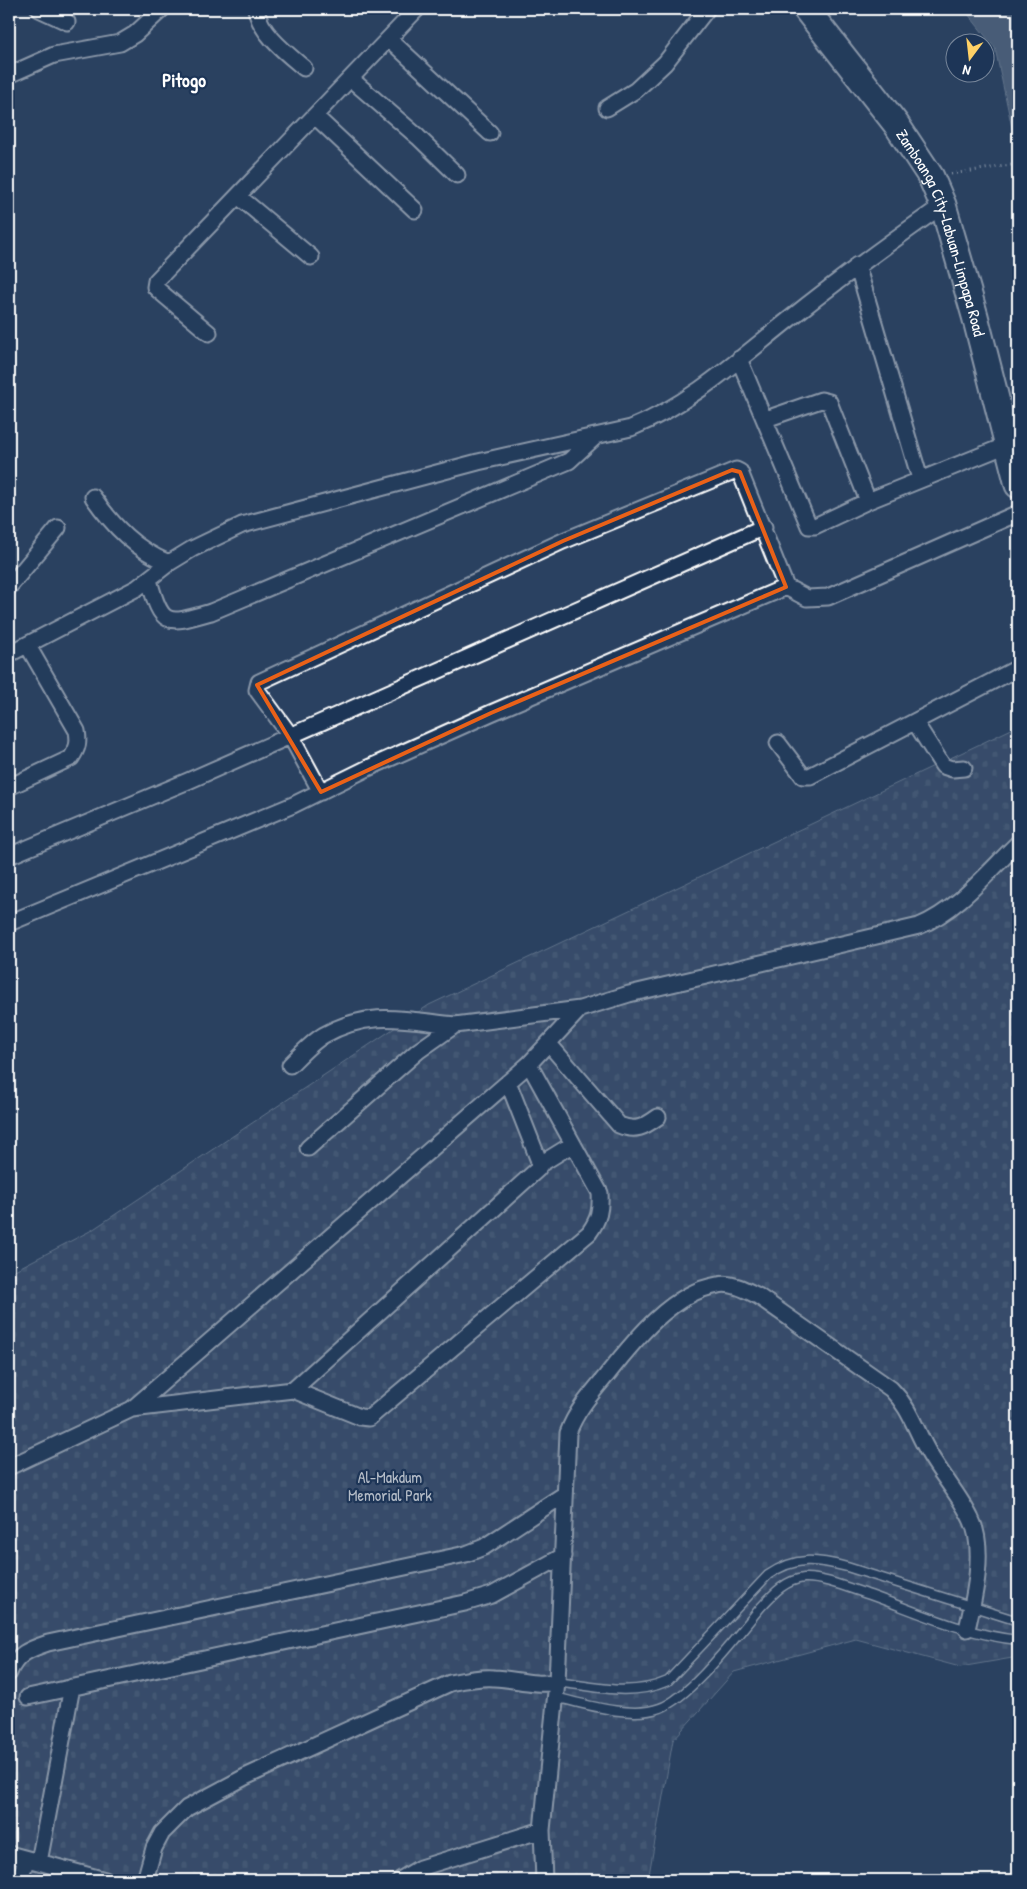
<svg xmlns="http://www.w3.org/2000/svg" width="1027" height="1889" font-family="'Patrick Hand',sans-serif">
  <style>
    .cemetery { fill: url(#cemetery-stones); stroke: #a2acba }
    .water { fill: #6d7d92; stroke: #a7b1be }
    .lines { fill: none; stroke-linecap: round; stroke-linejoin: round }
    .service-casing { stroke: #fff; stroke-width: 11 }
    .minor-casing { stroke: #fff; stroke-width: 19 }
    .primary-casing { stroke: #fff; stroke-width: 29 }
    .path { stroke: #fff; stroke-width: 3; stroke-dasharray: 1 4; stroke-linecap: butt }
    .service { stroke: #1d3557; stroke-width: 8 }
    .minor { stroke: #1d3557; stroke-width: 15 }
    .primary { stroke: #1d3557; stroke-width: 25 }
    .marked { fill: none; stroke: #e96118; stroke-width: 4; stroke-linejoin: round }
    .labels { text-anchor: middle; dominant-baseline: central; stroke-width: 4.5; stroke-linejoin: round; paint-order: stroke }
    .street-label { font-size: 16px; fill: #fff; stroke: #1d3557 }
    .park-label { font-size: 16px; fill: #b5bdc8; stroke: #1d3557 }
    .quarter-label { font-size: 19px; font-weight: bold; fill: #fff; stroke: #1d3557 }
  </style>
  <defs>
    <pattern id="cemetery-stones" width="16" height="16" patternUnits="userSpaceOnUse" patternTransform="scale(1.25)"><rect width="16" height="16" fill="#465975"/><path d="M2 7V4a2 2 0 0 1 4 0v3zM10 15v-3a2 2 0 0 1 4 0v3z" fill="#62728a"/></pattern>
  </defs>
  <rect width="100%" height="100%" fill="#2a4161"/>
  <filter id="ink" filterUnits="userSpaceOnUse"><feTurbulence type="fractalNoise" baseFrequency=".02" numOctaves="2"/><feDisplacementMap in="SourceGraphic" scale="10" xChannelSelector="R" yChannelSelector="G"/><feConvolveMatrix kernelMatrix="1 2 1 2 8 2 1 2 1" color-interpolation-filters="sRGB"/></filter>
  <g filter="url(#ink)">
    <path class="cemetery" d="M 1018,726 L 1018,1657 L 960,1667 L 856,1639 L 734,1672 L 673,1740 L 648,1880 L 9,1880 L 9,1273 L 92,1230 L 429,1005 Z"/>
    <path class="water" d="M 964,9 L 1018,9 L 1018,156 L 995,48 Z"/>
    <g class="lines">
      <defs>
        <path id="service" d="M 557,1682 C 596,1687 632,1697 668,1681 L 768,1575 C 796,1556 816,1559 847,1567 L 1018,1621
          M 555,1697 C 584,1704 631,1719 660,1708 C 691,1697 738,1634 761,1607 C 773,1594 785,1580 804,1578 C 823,1577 851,1589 870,1595 C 918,1612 967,1635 1018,1640"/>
        <path id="minor" d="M 39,9 L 67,22
          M 256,9 C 260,33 285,52 304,68
          M 389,39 L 490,133
          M 9,75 L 54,55 L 120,43 L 135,34 L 162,9
          M 351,79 L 418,137 L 457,175
          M 607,108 L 636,90 L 665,63 L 707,9
          M 315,116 L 415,210
          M 238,196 L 311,257
          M 857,265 L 920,479
          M 209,333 L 158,290 L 155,287 L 156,281 L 417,9
          M 739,359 L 809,526 L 815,526 L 868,501 L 1007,445
          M 766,419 L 821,400 L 829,402 L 868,501
          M 93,497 C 113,526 136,550 169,563
          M 149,580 C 162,627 166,625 211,612 L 569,461 L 594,438
          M 9,587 L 58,528
          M 9,654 L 137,588 L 169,563 L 192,549 L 242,525 L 478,462 L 631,428 C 690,404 738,360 787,321 C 838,280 890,242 943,205
          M 915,722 L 943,766 L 952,769 L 964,768
          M 778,743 L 803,776 L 810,776 L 1018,668
          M 9,787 L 71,758 C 78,748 79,742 77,731 L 28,646
          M 321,792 L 290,735 L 257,690 L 259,682 L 563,541 L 736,470 L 740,472 L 786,587
          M 9,856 L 188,781 L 764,527
          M 9,923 L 293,805 L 368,768 L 491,713 L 786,587 L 807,598 L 828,597 L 1018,513
          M 549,1044 L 619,1125 C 636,1132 644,1127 658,1117
          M 290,1065 C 300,1055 312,1042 324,1035 C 370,1009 406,1020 455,1025
          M 508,1082 L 539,1161 L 538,1169 L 293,1390 L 360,1417 L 369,1418 L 589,1233 C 599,1219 601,1210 600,1193 L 529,1064
          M 308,1148 L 418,1051 L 455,1025 L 580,1009
          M 539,1165 L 573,1144
          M 132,1409 L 293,1390
          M 9,1467 L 132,1409 L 529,1064 L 580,1009 L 629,994 L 919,926 C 958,910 988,872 1018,843
          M 9,1673 C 16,1654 30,1649 48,1643 L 466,1554 L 484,1547 L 565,1494
          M 28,1697 L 465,1603 L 492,1595 L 563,1556
          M 9,1854 L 105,1880
          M 39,1862 L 72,1687
          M 19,1880 L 27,1859
          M 145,1880 L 154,1848 L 162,1833 L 187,1808 L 245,1777 L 450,1683 C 465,1680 479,1677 494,1678 C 517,1679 532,1686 557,1682
          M 400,1880 L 420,1868 L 542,1830
          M 544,1880 L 542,1830 L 557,1682 L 568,1433 C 576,1411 591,1394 606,1376 C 633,1342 672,1292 718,1285 C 732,1282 746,1290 758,1296 L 891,1389 C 911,1409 915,1430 930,1455 C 943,1477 960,1496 971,1519 C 986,1548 974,1599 967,1629"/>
        <g id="primary">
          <path id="s1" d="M 806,9 L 896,124 L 931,177 L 943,205 L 975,316 L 1018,485"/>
        </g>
      </defs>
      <use href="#service" class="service-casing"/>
      <use href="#minor" class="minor-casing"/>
      <use href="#primary" class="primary-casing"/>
      <path class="path" d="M 951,174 L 1018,164"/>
      <use href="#service" class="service"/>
      <use href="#minor" class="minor"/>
      <use href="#primary" class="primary"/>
    </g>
  </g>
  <path d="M0 0H1027V1889H0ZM 732,470 L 740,472 L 786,587 L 491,713 L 321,792 L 257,685 L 563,541 Z" fill="#2a4161" fill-opacity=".55" fill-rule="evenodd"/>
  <path class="marked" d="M 732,470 L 740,472 L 786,587 L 491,713 L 321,792 L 257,685 L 563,541 Z"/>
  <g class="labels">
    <g class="street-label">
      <text stroke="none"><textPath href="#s1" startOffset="265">Zamboanga City-Labuan-Limpapa Road</textPath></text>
    </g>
    <g class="park-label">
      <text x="390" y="1477">Al-Makdum<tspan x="390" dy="18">Memorial Park</tspan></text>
    </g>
    <g class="quarter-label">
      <text x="184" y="80">Pitogo</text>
    </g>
  </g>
  <rect width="1027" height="1889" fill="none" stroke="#1d3557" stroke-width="30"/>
  <rect x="15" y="15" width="997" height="1859" fill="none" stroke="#fff" stroke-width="2" filter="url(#ink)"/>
  <g transform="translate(970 58) rotate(195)"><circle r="24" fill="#1d3557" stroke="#77869a"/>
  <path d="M0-4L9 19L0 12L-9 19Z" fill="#ffd166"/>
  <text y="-8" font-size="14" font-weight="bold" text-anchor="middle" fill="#ffffff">N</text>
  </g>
</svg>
